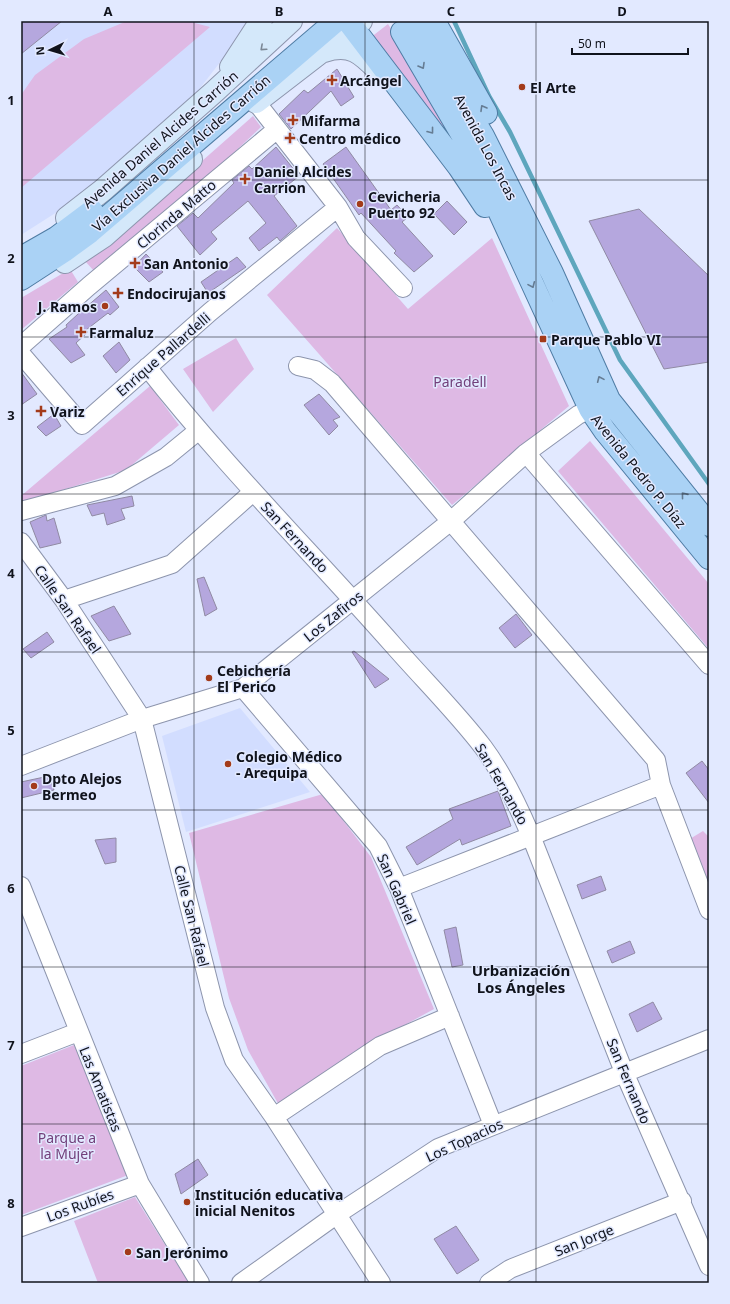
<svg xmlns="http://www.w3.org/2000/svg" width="730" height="1304" font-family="'Noto Sans',sans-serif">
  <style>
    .built { fill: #d2ddff }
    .green { fill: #deb9e4 }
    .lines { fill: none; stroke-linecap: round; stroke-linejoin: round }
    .stream { stroke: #5ea6bd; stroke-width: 4.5 }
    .building { fill: #b5a7de; stroke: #908aa3 }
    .minor-casing { stroke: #8d95ad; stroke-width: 20 }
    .secondary-casing { stroke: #8d95ad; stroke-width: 24 }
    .primary-casing { stroke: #4f7ca4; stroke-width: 24 }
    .minor { stroke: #fff; stroke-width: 18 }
    .secondary { stroke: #d4e8fa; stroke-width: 22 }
    .primary { stroke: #aad2f5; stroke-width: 22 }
    .oneway { stroke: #7c8896 }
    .oneway2 { stroke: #657c93 }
    .grid { fill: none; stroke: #10131c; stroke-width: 1; stroke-opacity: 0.55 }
    .poi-dot { fill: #a33b1a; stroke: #e2e9ff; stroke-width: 1.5 }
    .labels { text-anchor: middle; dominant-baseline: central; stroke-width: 3; stroke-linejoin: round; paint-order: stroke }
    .poi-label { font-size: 14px; font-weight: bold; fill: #10131c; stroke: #e2e9ff; text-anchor: start }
    .street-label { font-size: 14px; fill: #10131c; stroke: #e2e9ff }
    .park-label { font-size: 14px; fill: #72407b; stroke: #e2e9ff }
    .neighbourhood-label { font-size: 15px; font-weight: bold; fill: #10131c; stroke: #e2e9ff }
    .neatline { fill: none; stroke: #10131c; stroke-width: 1.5 }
    .grid-label { font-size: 13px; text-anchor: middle; font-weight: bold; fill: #10131c }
  </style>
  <rect width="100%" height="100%" fill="#e2e9ff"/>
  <path class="built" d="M 21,21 L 252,21 L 197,92 L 71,203 L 21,235 Z
    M 240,708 L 310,792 L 186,832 L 162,736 Z"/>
  <path class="green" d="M 127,21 L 187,21 L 210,27 L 21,188 L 21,95 L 35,75 L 84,39 Z
    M 388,24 L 450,123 L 479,180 L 370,38 Z
    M 253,116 L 261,127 L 202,183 L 94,271 L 85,261 L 125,229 Z
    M 337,228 L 408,309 L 492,238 L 569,406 L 452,505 L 267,295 Z
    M 70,269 L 78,282 L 21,330 L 21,298 Z
    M 236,338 L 254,369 L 213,412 L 183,369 Z
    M 150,386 L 179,425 L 126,470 L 21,503 L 21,496 Z
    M 590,441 L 709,584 L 709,649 L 558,471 Z
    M 323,794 L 371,857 L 434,1009 L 379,1039 L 280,1107 L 248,1050 L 229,998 L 189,833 Z
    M 703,831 L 709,837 L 709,895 L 688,840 Z
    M 74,1045 L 131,1174 L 21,1215 L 21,1066 Z
    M 135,1197 L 189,1283 L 98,1283 L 74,1221 Z"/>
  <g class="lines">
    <path class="stream" d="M 454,21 L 489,96 L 510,132 L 620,360 L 709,484"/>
  </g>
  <path class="building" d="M 21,21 L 62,21 L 21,54 Z
    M 337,69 L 354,97 L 341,106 L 331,91 L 291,129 L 279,114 L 304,90 L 308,93 Z
    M 276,147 L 299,176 L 274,196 L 297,226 L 280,241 L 277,237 L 259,251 L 249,238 L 266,223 L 248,201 L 211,232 L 217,239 L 200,255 L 177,226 L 193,213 L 198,218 L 234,183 L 232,180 L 249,166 L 252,169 Z
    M 346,147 L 391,210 L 397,205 L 408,217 L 402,222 L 433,256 L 414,272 L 394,253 L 396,251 L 361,213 L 359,215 L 323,164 Z
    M 447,201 L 467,222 L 454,235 L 434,214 Z
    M 639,209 L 709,276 L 709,362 L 664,369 L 589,221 Z
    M 146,254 L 163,272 L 149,282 L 134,267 Z
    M 237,257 L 246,267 L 208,293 L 201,282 Z
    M 106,290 L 119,307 L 110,315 L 108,313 L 86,330 L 88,332 L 76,343 L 85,355 L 71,363 L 49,339 L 67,327 L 66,325 L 78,314 Z
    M 119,342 L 130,360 L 116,373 L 103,356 Z
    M 21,372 L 37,394 L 21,405 Z
    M 319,394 L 340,417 L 333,420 L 338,426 L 329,435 L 304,405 Z
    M 54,414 L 61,426 L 46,436 L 37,427 Z
    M 132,496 L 134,506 L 121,509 L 125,519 L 107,525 L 104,513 L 92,516 L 87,505 Z
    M 46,515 L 47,521 L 54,518 L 61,543 L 40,548 L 30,522 Z
    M 204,577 L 217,609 L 205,616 L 197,579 Z
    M 114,606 L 131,634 L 109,641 L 91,616 Z
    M 516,614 L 532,635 L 515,648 L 499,628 Z
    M 47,632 L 54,642 L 31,658 L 23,649 Z
    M 354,651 L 389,679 L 375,688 L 352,652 Z
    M 702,761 L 709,770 L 709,803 L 686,773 Z
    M 49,776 L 54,790 L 21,798 L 21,782 Z
    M 498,791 L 511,826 L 462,845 L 460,839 L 417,865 L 406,847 L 453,819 L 449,809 Z
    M 116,838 L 116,862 L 105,864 L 95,840 Z
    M 601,876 L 606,890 L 582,899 L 577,885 Z
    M 456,927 L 463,965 L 452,967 L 444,930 Z
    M 630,941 L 635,953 L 612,963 L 607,951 Z
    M 653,1002 L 662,1019 L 637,1032 L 629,1014 Z
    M 198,1159 L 208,1175 L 181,1194 L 175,1174 Z
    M 456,1226 L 479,1260 L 457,1274 L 434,1239 Z"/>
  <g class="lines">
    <defs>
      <path id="minor" d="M 256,102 L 338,207 L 356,238 L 403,288
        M 21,346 L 89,286 L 276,130
        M 21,354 L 82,425 L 210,312 L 338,207
        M 298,366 L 315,370 L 332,383 L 656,760 L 661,785 L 709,910
        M 147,367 C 224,465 312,553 394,646 C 423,679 457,713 483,747 C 501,771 519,808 531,836 L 624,1072 L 709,1266
        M 526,453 L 709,665
        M 21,511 L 115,486 L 166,457 L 199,430
        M 21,542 L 64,600 L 142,719 L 215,1008 L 234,1060 L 274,1117 L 381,1283
        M 64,600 L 172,564 L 253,492
        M 243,688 L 378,846 L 399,888 L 493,1125
        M 21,766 L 142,719 L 243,688 L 451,521 L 526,453 L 578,415 L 602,403
        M 21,886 L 140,1184 L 200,1283
        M 399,888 L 661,785
        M 21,1054 L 78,1032
        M 274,1117 L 380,1046 L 450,1016
        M 21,1227 L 140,1184
        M 241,1283 L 336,1215 L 438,1148 L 709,1039
        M 489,1283 L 510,1269 L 682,1201"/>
      <path id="secondary" d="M 324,51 C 352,42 362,54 381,73
        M 231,67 L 261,21
        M 256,102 L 361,21
        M 67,218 L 103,190 L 214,92 L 291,21
        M 65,262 L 104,236 L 191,159"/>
      <path id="primary" d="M 348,21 L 459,167 L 485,206
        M 434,21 L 486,113
        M 415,24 L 483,136 L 552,273 L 609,400 L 709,525
        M 402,32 L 471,150 L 590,409 L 605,431 L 709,558
        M 21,258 L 56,238 L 92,211
        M 21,279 L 64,251 L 90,232 L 336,21"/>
    </defs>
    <use href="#minor" class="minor-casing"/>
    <use href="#secondary" class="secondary-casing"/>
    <use href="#primary" class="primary-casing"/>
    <use href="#minor" class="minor"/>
    <use href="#secondary" class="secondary"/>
    <use href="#primary" class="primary"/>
  </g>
  <defs><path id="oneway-chevron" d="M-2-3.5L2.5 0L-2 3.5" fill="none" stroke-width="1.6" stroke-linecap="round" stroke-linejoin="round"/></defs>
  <use class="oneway" href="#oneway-chevron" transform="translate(263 48) rotate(138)"/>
  <g class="oneway2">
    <use href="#oneway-chevron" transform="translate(422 66) rotate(60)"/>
    <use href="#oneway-chevron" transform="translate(483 108) rotate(-120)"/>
    <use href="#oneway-chevron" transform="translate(431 131) rotate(52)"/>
    <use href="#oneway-chevron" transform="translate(532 285) rotate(66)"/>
    <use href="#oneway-chevron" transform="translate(600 379) rotate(-114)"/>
    <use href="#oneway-chevron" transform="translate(684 495) rotate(-129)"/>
  </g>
  <path class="grid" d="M 194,21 L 194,1283M 365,21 L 365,1283M 536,21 L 536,1283M 21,180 L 709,180M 21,337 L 709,337M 21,494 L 709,494M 21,652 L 709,652M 21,810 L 709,810M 21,967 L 709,967M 21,1124 L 709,1124"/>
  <g class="poi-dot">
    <path d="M330 74h4v4h4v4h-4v4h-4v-4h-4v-4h4z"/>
    <circle cx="522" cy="87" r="4"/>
    <path d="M291 114h4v4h4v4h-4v4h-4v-4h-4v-4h4z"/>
    <path d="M288 132h4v4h4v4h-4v4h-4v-4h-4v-4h4z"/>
    <path d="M243 173h4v4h4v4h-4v4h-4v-4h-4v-4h4z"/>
    <circle cx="360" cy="204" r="4"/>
    <path d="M133 257h4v4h4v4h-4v4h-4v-4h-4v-4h4z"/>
    <path d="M116 287h4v4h4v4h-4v4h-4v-4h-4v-4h4z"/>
    <circle cx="105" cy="306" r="4"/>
    <path d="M79 326h4v4h4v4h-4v4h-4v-4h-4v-4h4z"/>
    <rect x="539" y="335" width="8" height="8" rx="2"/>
    <path d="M39 405h4v4h4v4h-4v4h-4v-4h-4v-4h4z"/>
    <circle cx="209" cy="678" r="4"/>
    <circle cx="228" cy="764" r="4"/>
    <circle cx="34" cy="786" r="4"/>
    <circle cx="187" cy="1202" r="4"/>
    <circle cx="128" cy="1252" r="4"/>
  </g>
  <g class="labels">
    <g class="poi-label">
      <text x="340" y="80">Arcángel</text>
      <text x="530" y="87">El Arte</text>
      <text x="301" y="120">Mifarma</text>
      <text x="299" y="138">Centro médico</text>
      <text x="254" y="171">Daniel Alcides<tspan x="254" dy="16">Carrion</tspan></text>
      <text x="368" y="196">Cevicheria<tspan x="368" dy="16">Puerto 92</tspan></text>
      <text x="144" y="263">San Antonio</text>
      <text x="127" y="293">Endocirujanos</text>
      <text x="97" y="306" text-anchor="end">J. Ramos</text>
      <text x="89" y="332">Farmaluz</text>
      <text x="551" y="339">Parque Pablo VI</text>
      <text x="50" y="411">Variz</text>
      <text x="217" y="670">Cebichería<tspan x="217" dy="16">El Perico</tspan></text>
      <text x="236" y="756">Colegio Médico<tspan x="236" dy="16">- Arequipa</tspan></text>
      <text x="42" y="778">Dpto Alejos<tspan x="42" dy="16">Bermeo</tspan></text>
      <text x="195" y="1194">Institución educativa<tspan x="195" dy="16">inicial Nenitos</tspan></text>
      <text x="136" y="1252">San Jerónimo</text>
    </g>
    <g class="street-label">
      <text transform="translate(160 139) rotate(-41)">Avenida Daniel Alcides Carrión</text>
      <text transform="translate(486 147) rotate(62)">Avenida Los Incas</text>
      <text transform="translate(181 153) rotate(-41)">Vía Exclusiva Daniel Alcides Carrión</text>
      <text transform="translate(176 214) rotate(-40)">Clorinda Matto</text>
      <text transform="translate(163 354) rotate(-41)">Enrique Pallardelli</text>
      <text transform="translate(639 471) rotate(51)">Avenida Pedro P. Díaz</text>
      <text transform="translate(295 537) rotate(47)">San Fernando</text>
      <text transform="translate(68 609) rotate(55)">Calle San Rafael</text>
      <text transform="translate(333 616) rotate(-39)">Los Zafiros</text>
      <text transform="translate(502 784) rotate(60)">San Fernando</text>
      <text transform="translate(397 889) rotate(66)">San Gabriel</text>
      <text transform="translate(192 916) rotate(76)">Calle San Rafael</text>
      <text transform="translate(629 1081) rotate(67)">San Fernando</text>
      <text transform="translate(101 1089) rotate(68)">Las Amatistas</text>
      <text transform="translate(464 1140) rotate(-25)">Los Topacios</text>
      <text transform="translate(80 1205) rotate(-20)">Los Rubíes</text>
      <text transform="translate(584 1240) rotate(-22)">San Jorge</text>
    </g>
    <g class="park-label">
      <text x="460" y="381">Paradell</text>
      <text x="67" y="1137">Parque a<tspan x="67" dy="16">la Mujer</tspan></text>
    </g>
    <g class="neighbourhood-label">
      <text x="521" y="970">Urbanización<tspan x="521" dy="17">Los Ángeles</tspan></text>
    </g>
  </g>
  <rect width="730" height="1304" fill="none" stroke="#e2e9ff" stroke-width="44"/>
  <g transform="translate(50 50) rotate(265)" stroke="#e2e9ff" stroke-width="3" paint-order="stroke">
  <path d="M0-3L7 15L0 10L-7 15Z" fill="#10131c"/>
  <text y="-6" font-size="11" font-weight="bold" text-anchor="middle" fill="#10131c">N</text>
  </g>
  <path d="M572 48v6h116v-6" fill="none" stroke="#10131c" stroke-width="2"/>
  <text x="578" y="48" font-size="12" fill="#10131c" stroke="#e2e9ff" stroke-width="3" paint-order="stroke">50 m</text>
  <rect x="22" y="22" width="686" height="1260" class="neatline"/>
  <g class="grid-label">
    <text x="108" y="16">A</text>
    <text x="279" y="16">B</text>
    <text x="451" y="16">C</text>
    <text x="622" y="16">D</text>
    <text x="11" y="105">1</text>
    <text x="11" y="263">2</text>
    <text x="11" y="420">3</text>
    <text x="11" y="578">4</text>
    <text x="11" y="735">5</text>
    <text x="11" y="893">6</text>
    <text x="11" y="1050">7</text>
    <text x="11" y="1208">8</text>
  </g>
</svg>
